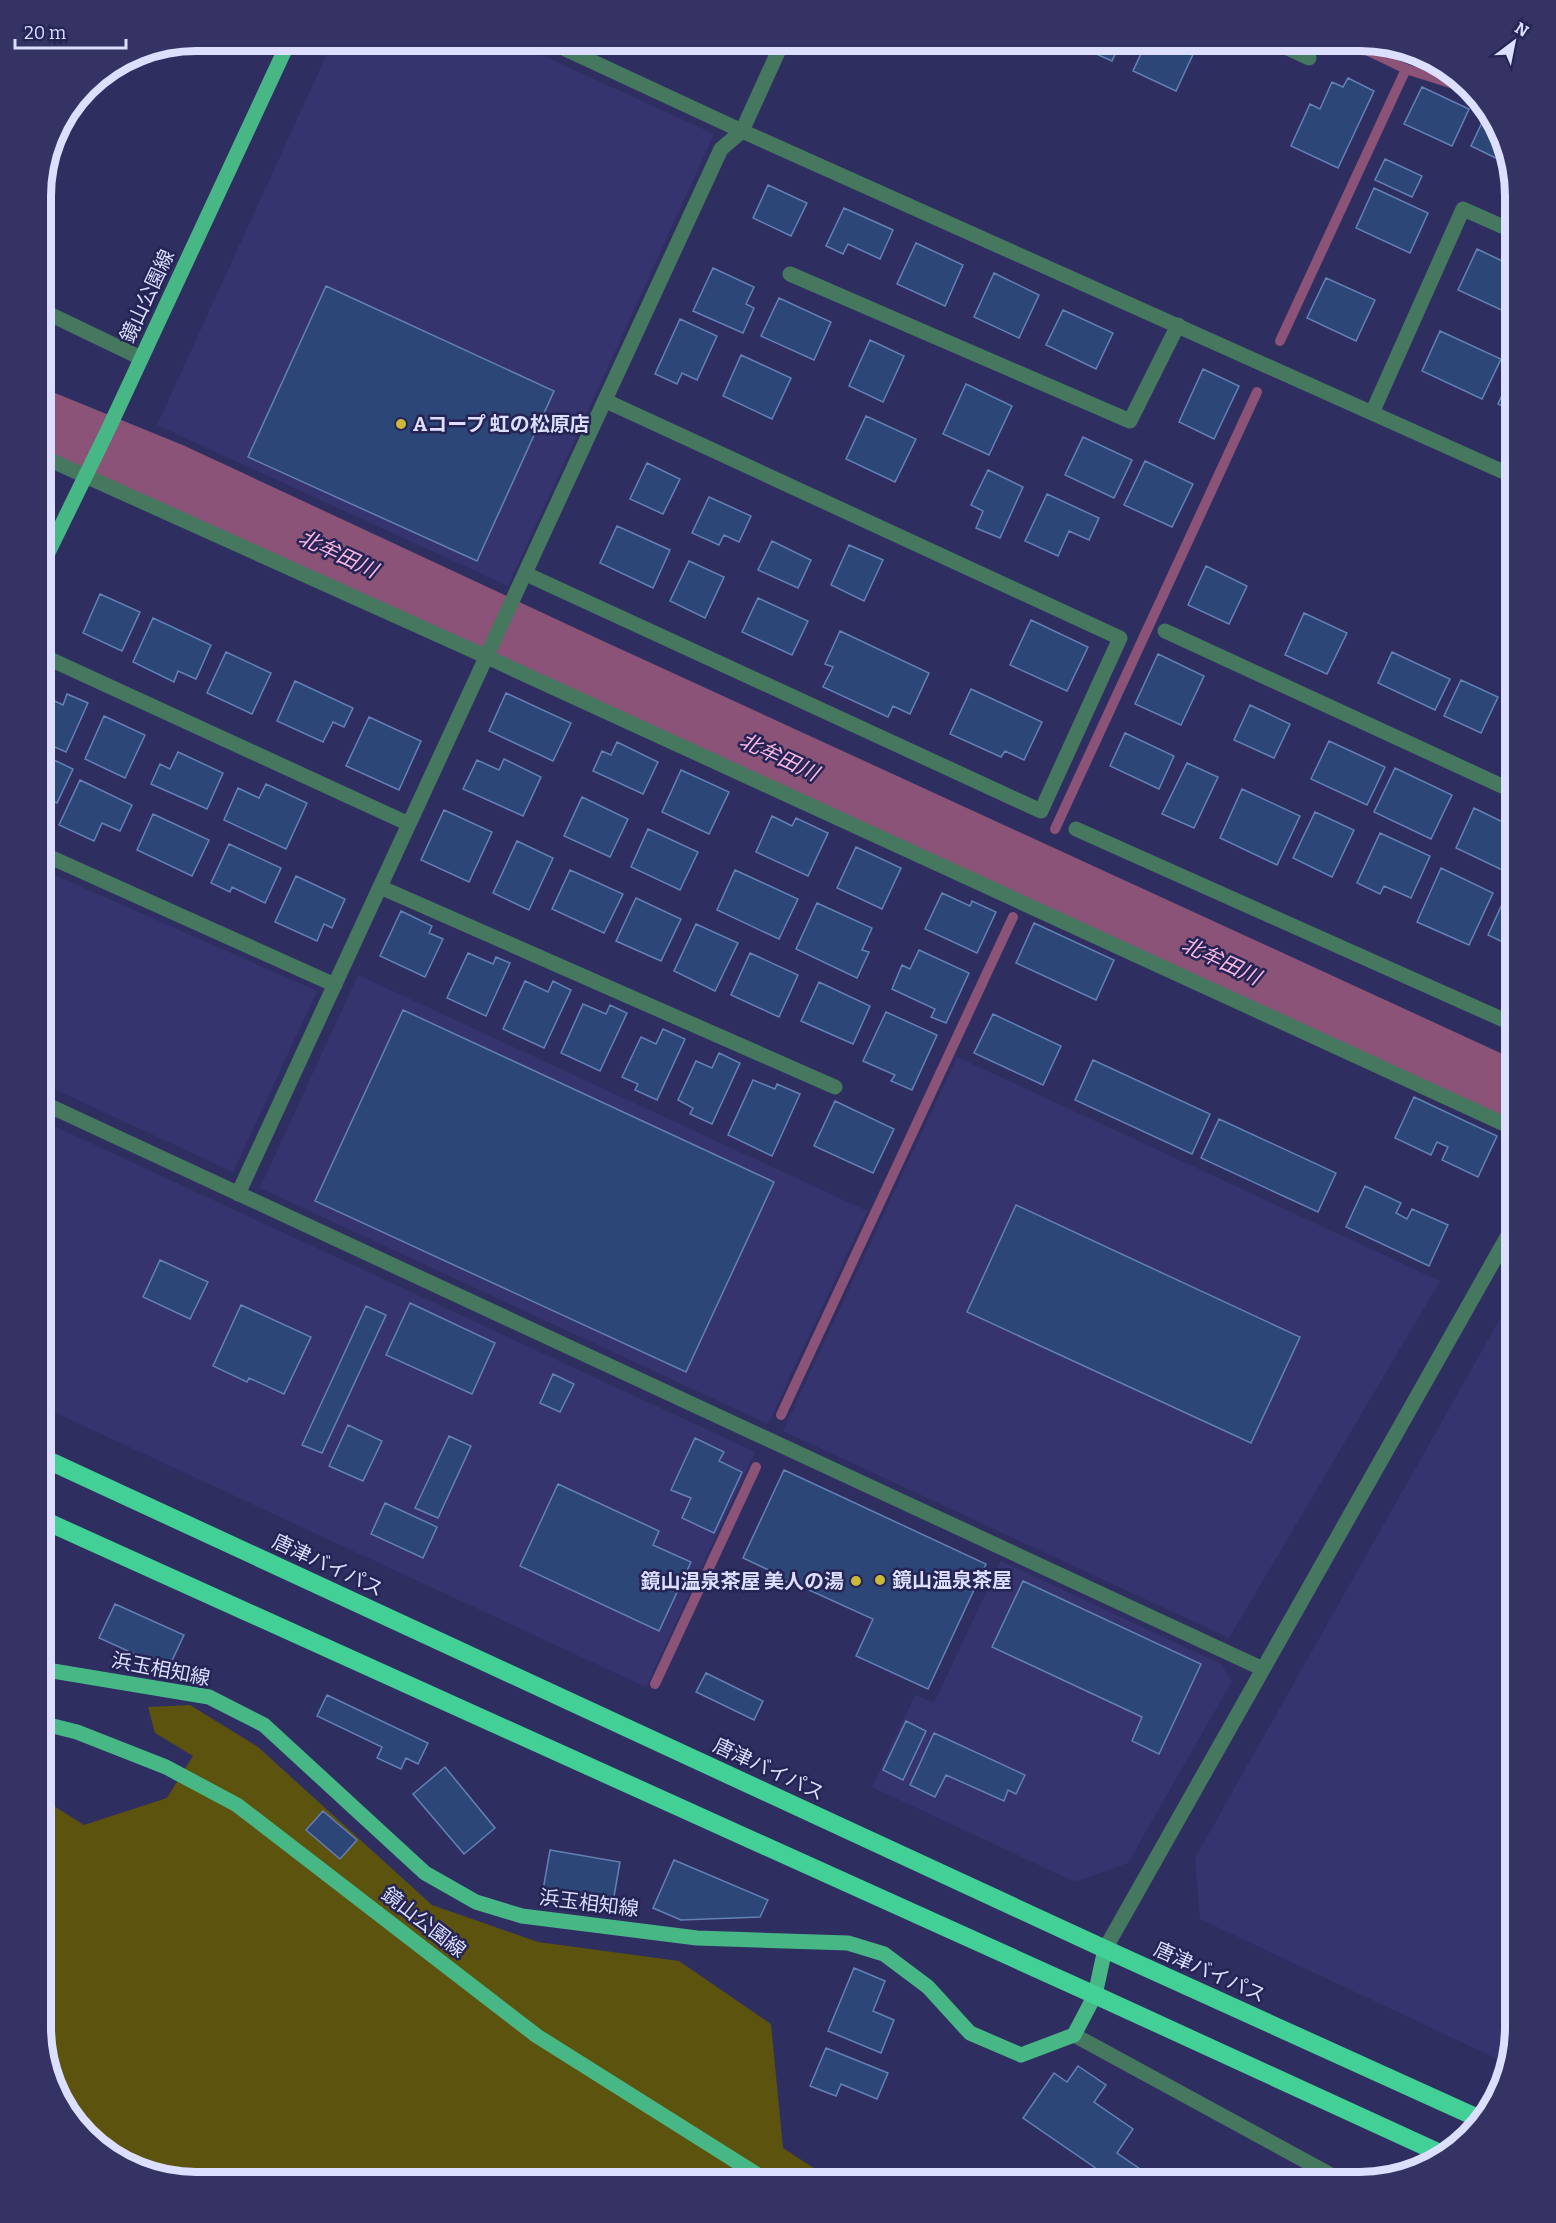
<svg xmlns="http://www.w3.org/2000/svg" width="1556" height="2223" font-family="Bitter,'Noto Sans JP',serif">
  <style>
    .built { fill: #36346e }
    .green { fill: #5c530f }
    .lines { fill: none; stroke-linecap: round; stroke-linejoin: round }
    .stream { stroke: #8a5377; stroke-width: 10 }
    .river { stroke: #8a5377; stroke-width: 68 }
    .building { fill: #2c4777; stroke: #6481b6; stroke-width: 1.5 }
    .minor { stroke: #46775f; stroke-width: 15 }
    .major { stroke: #48b786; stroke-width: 15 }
    .highway { stroke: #43d096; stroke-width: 18 }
    .poi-dot { fill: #cbba39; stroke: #262455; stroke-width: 2 }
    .labels { text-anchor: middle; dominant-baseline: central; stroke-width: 5; stroke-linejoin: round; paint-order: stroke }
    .street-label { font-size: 20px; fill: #dcdfff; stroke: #262455 }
    .poi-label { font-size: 20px; font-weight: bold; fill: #dcdfff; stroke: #262455; text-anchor: start }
    .water-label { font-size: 21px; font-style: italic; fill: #fbb8e2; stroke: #262455 }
    .rim { fill: none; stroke: #dcdfff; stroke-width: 8 }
  </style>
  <rect width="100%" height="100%" fill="#2f2e61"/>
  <path class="built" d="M 333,41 L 511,41 L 714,134 L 508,586 L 157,425 Z
    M 41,470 L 56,477 L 41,509 Z
    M 41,869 L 317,991 L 233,1172 L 41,1083 Z
    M 358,975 L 867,1211 L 768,1424 L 260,1188 Z
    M 957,1057 L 1440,1281 L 1229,1638 L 783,1431 Z
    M 41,1120 L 755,1452 L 646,1687 L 41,1406 Z
    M 1505,1310 L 1515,1313 L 1515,2027 L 1506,2063 L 1200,1919 L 1195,1858 Z
    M 1001,1561 L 1221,1664 L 1232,1681 L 1128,1863 L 1075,1882 L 872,1787 L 915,1695 L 934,1703 Z"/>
  <path class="green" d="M 190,1705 L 258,1747 L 432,1905 L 538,1942 L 679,1961 L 771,2024 L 783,2148 L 835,2182 L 187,2182 L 118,2161 L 62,2105 L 41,2027 L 41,1798 L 84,1825 L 167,1798 L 193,1756 L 155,1733 L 148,1707 Z"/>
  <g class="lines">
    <path class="stream" d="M 1348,41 L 1406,69 L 1463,87
      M 1280,341 L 1406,69
      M 1055,829 L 1257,392
      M 781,1415 L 1013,917
      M 655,1684 L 756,1467"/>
    <path class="river" d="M 41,424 L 171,477 L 587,671 L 1515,1097"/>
  </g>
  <path class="building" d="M 1067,41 L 1121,41 L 1112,61 Z
    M 1147,41 L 1175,41 L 1195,50 L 1176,91 L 1133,71 Z
    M 1348,78 L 1374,91 L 1338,168 L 1291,146 L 1310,104 L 1320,109 L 1332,82 L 1343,87 Z
    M 1422,87 L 1469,109 L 1452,146 L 1404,124 Z
    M 1487,112 L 1494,118 L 1506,163 L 1471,146 Z
    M 1385,159 L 1422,176 L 1412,197 L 1375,180 Z
    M 768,185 L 807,203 L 791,236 L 753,218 Z
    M 1374,188 L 1428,213 L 1410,253 L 1356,228 Z
    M 844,208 L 893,230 L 880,259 L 848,244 L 843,254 L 826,246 Z
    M 916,243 L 963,265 L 945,306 L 897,284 Z
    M 1477,249 L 1515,267 L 1515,296 L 1508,313 L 1458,290 Z
    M 713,268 L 754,287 L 746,304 L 754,308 L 743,333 L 693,311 Z
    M 994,273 L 1039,295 L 1019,338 L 974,317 Z
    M 1326,278 L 1375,300 L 1356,341 L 1307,318 Z
    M 326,286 L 554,391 L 477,561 L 248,457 Z
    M 779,298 L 831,322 L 814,360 L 761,336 Z
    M 1063,310 L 1113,333 L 1096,369 L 1046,345 Z
    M 680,319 L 717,336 L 697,380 L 682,373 L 677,384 L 655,374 Z
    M 1440,331 L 1501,359 L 1482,399 L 1422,371 Z
    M 870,340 L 904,356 L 883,402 L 849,386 Z
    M 741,355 L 791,378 L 772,419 L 723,396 Z
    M 1515,367 L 1515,413 L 1498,404 Z
    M 1203,369 L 1239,386 L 1214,439 L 1179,422 Z
    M 966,384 L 1012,406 L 989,455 L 943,434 Z
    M 866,416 L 916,439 L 895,482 L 846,459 Z
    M 1083,437 L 1132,460 L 1114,498 L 1065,475 Z
    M 1145,461 L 1193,484 L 1172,527 L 1124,505 Z
    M 647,463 L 680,479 L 663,514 L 630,499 Z
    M 988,470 L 1023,487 L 1000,538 L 976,528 L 983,511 L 971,505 Z
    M 1047,494 L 1099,518 L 1089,540 L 1069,531 L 1058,556 L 1025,541 Z
    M 709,497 L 751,516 L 739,542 L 724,535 L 719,545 L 692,533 Z
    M 617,526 L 670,550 L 653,588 L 600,563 Z
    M 772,541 L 811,560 L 798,588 L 758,570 Z
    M 849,545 L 883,560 L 864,601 L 831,585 Z
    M 689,561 L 724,577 L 705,618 L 670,601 Z
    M 1206,566 L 1247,586 L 1229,624 L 1188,605 Z
    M 100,594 L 140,612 L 122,651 L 83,633 Z
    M 758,598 L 808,621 L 792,655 L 742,632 Z
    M 1304,613 L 1347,633 L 1327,674 L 1285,655 Z
    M 153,618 L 211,645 L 196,679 L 178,671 L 174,682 L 133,662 Z
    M 1031,620 L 1088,647 L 1067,691 L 1010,665 Z
    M 840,631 L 929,673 L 910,714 L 893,706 L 888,717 L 823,687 L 833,667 L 825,664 Z
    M 226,652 L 271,673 L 252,714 L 207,693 Z
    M 1392,652 L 1450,679 L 1435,710 L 1378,683 Z
    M 1158,654 L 1204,676 L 1181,725 L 1135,704 Z
    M 1461,680 L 1498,697 L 1481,733 L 1444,716 Z
    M 295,681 L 353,708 L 344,727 L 333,722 L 323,742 L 277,721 Z
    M 971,689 L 1042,722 L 1024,760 L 1005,751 L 1001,757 L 950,734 Z
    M 506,693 L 571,723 L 553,761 L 489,731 Z
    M 67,694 L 88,703 L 66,752 L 41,741 L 41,699 L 42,695 L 63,705 Z
    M 1250,705 L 1290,724 L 1274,758 L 1234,740 Z
    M 104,716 L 145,735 L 125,778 L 85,759 Z
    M 369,717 L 421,741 L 399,790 L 346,766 Z
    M 1125,733 L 1174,756 L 1159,789 L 1110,766 Z
    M 1329,741 L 1385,767 L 1367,805 L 1311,779 Z
    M 617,742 L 658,762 L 643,794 L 593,771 L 602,751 L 611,755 Z
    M 178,752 L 223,773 L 207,809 L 151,784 L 160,764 L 170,769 Z
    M 41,754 L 73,769 L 57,803 L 41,796 Z
    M 504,759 L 541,777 L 523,816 L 463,789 L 477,760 L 499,770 Z
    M 1187,763 L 1218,777 L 1194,828 L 1162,814 Z
    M 1395,768 L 1452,795 L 1431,839 L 1374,812 Z
    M 681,770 L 729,792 L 709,834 L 662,812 Z
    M 80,780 L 132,805 L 120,831 L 102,823 L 94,841 L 59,825 Z
    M 266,784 L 307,803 L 286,849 L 224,820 L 238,788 L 259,798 Z
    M 1242,789 L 1300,816 L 1277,865 L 1220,838 Z
    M 582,797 L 628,819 L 610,857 L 564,836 Z
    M 1474,808 L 1515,828 L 1515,876 L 1456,848 Z
    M 444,810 L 492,832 L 469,882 L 421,860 Z
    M 1315,812 L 1354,830 L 1332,877 L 1293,858 Z
    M 153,814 L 209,840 L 192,876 L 137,850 Z
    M 772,816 L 792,826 L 796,818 L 828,833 L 808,876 L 756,852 Z
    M 648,829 L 698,852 L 680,890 L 631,867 Z
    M 1380,833 L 1430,856 L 1411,898 L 1384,886 L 1380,894 L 1357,883 Z
    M 517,841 L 553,858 L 529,910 L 493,893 Z
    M 229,844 L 281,868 L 265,903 L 232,887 L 230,892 L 211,883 Z
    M 856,847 L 901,868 L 882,909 L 837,888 Z
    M 1441,868 L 1493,893 L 1469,945 L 1417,922 Z
    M 570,870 L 623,894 L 604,933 L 552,909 Z
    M 735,870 L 798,899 L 779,939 L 717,910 Z
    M 296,876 L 345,899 L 332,928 L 324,924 L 317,941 L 275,922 Z
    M 942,893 L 970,906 L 972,901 L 996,912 L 977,953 L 925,929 Z
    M 636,898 L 681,919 L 661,961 L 616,941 Z
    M 1504,900 L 1515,906 L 1515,948 L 1488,935 Z
    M 817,903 L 872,928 L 862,950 L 869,952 L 857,978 L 796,949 Z
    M 401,911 L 432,926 L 429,933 L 443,939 L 425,977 L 380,956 Z
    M 1034,923 L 1114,960 L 1096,1000 L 1016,963 Z
    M 696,924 L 738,943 L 715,991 L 674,971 Z
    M 919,950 L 969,973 L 946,1023 L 931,1017 L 935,1009 L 892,989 L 902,965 L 910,969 Z
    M 468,953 L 493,964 L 496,957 L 510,963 L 486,1016 L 447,998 Z
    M 750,953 L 798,975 L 779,1017 L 731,995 Z
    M 525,981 L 548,992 L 553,981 L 571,990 L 544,1048 L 503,1029 Z
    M 819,982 L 870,1006 L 853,1044 L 801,1021 Z
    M 583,1004 L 606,1014 L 610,1005 L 627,1013 L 600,1071 L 561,1053 Z
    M 403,1010 L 774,1182 L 686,1372 L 315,1201 Z
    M 886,1012 L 937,1035 L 912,1090 L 891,1081 L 895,1075 L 863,1061 Z
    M 993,1014 L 1061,1046 L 1043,1085 L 974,1053 Z
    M 663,1029 L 685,1039 L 657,1100 L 635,1090 L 638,1084 L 622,1077 L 641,1037 L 656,1044 Z
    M 719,1053 L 740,1063 L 712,1124 L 690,1114 L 693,1108 L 678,1100 L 696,1061 L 712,1068 Z
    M 1093,1060 L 1210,1114 L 1192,1154 L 1075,1100 Z
    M 753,1080 L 775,1089 L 777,1084 L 800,1094 L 772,1156 L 728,1135 Z
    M 1414,1097 L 1497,1136 L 1478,1177 L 1442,1160 L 1448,1147 L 1437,1142 L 1431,1155 L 1395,1138 Z
    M 835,1101 L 894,1129 L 873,1173 L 814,1146 Z
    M 1219,1119 L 1336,1173 L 1318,1212 L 1201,1158 Z
    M 1365,1186 L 1401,1203 L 1396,1213 L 1407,1219 L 1412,1209 L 1448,1225 L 1429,1266 L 1346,1227 Z
    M 1016,1205 L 1300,1337 L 1251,1443 L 967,1312 Z
    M 160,1260 L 208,1282 L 190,1319 L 143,1297 Z
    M 410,1303 L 495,1343 L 472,1394 L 386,1355 Z
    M 241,1305 L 311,1337 L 284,1394 L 249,1378 L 247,1382 L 213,1366 Z
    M 366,1306 L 386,1315 L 322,1453 L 302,1445 Z
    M 553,1374 L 574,1384 L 560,1412 L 540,1403 Z
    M 348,1425 L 382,1441 L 363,1481 L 329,1466 Z
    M 449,1436 L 471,1446 L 438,1518 L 415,1508 Z
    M 695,1438 L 724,1452 L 719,1461 L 742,1472 L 714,1533 L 682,1518 L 691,1498 L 671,1490 Z
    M 784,1470 L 986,1564 L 928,1689 L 856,1656 L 873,1619 L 796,1584 L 795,1586 L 774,1576 L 775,1573 L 743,1558 Z
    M 558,1484 L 659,1531 L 653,1545 L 691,1562 L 659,1631 L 520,1566 Z
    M 385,1503 L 437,1527 L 423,1558 L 371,1534 Z
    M 1023,1581 L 1201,1664 L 1159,1754 L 1132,1741 L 1142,1717 L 992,1647 Z
    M 115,1604 L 184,1635 L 168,1669 L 99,1638 Z
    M 706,1673 L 763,1701 L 754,1720 L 696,1692 Z
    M 327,1695 L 428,1743 L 418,1764 L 406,1758 L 401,1769 L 377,1758 L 382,1747 L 317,1716 Z
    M 906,1721 L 926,1731 L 903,1780 L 883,1770 Z
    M 934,1733 L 1025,1775 L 1016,1794 L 1008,1790 L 1004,1801 L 946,1775 L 935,1797 L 910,1785 Z
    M 445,1767 L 495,1828 L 464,1854 L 413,1794 Z
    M 323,1811 L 357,1840 L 340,1859 L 306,1830 Z
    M 550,1850 L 620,1862 L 612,1908 L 542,1896 Z
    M 674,1860 L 768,1900 L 760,1917 L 681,1920 L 653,1908 Z
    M 854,1968 L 885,1981 L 873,2011 L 894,2020 L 881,2053 L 828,2031 Z
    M 826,2048 L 888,2073 L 877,2099 L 841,2084 L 836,2096 L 810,2086 Z
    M 1078,2066 L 1106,2085 L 1094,2102 L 1133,2129 L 1117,2153 L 1159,2182 L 1116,2182 L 1023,2118 L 1054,2073 L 1067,2082 Z"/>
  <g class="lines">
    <path class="minor" d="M 548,41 L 742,131 L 1515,477
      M 1272,41 L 1309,58
      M 45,170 L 77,100
      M 790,274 L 1130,421 L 1178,325
      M 41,310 L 141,358
      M 1372,413 L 1463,209 L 1515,232
      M 41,456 L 487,657 L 1515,1129
      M 526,574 L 1041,811 L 1120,638 L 606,401
      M 1165,631 L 1515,792
      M 41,655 L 409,824
      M 1076,829 L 1515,1025
      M 41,853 L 335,985
      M 380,887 L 835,1087
      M 41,1102 L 1263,1669
      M 238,1194 L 721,149 L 742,131 L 783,41
      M 1105,1949 L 1515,1223
      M 1074,2035 L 1344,2182"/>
    <path class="major" d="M 41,567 L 108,430 L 289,41
      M 41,1669 L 209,1697 L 264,1725 L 425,1873 L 476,1902 L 522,1916 L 697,1938 L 848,1943 L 884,1954 L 928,1987 L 970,2033 L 1021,2055 L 1074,2035 L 1095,1995 L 1105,1949
      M 41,1723 L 77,1732 L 166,1767 L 237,1805 L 537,2036 L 769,2182"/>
    <path class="highway" d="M 41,1457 L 1105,1949 L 1480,2119
      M 41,1519 L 1095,1995 L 1444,2155"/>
  </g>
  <g class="poi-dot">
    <circle cx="401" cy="424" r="6"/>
    <circle cx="880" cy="1580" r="6"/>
    <circle cx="856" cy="1581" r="6"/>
  </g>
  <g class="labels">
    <g class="street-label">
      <text transform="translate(147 296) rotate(-65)">鏡山公園線</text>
      <text transform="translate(328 1565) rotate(25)">唐津バイパス</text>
      <text transform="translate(161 1669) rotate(11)">浜玉相知線</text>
      <text transform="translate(769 1769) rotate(25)">唐津バイパス</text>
      <text transform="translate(589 1903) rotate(7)">浜玉相知線</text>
      <text transform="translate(424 1922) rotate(38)">鏡山公園線</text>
      <text transform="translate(1210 1972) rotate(24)">唐津バイパス</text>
    </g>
    <g class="poi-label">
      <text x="413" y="424">Aコープ 虹の松原店</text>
      <text x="892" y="1580">鏡山温泉茶屋</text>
      <text x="844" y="1581" text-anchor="end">鏡山温泉茶屋 美人の湯</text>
    </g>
    <g class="water-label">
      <text transform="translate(338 554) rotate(25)">北牟田川</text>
      <text transform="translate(779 757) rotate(25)">北牟田川</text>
      <text transform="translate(1221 961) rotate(25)">北牟田川</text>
    </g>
  </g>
  <path d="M0 0H1556V2223H0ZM196 51H1360A145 145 0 0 1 1505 196V2027A145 145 0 0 1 1360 2172H196A145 145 0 0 1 51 2027V196A145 145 0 0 1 196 51Z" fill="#353363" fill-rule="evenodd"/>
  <path class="rim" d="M196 51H1360A145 145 0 0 1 1505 196V2027A145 145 0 0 1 1360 2172H196A145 145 0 0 1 51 2027V196A145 145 0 0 1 196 51Z"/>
  <g transform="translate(1514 42) rotate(32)" stroke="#262455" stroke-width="4.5" paint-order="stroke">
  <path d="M0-4.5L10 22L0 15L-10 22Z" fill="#dcdfff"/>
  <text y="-9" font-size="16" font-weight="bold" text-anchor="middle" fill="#dcdfff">N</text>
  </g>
  <path d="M15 39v9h111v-9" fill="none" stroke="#dcdfff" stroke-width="3"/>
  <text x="24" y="39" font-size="18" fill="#dcdfff" stroke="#262455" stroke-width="4.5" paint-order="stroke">20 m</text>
</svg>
